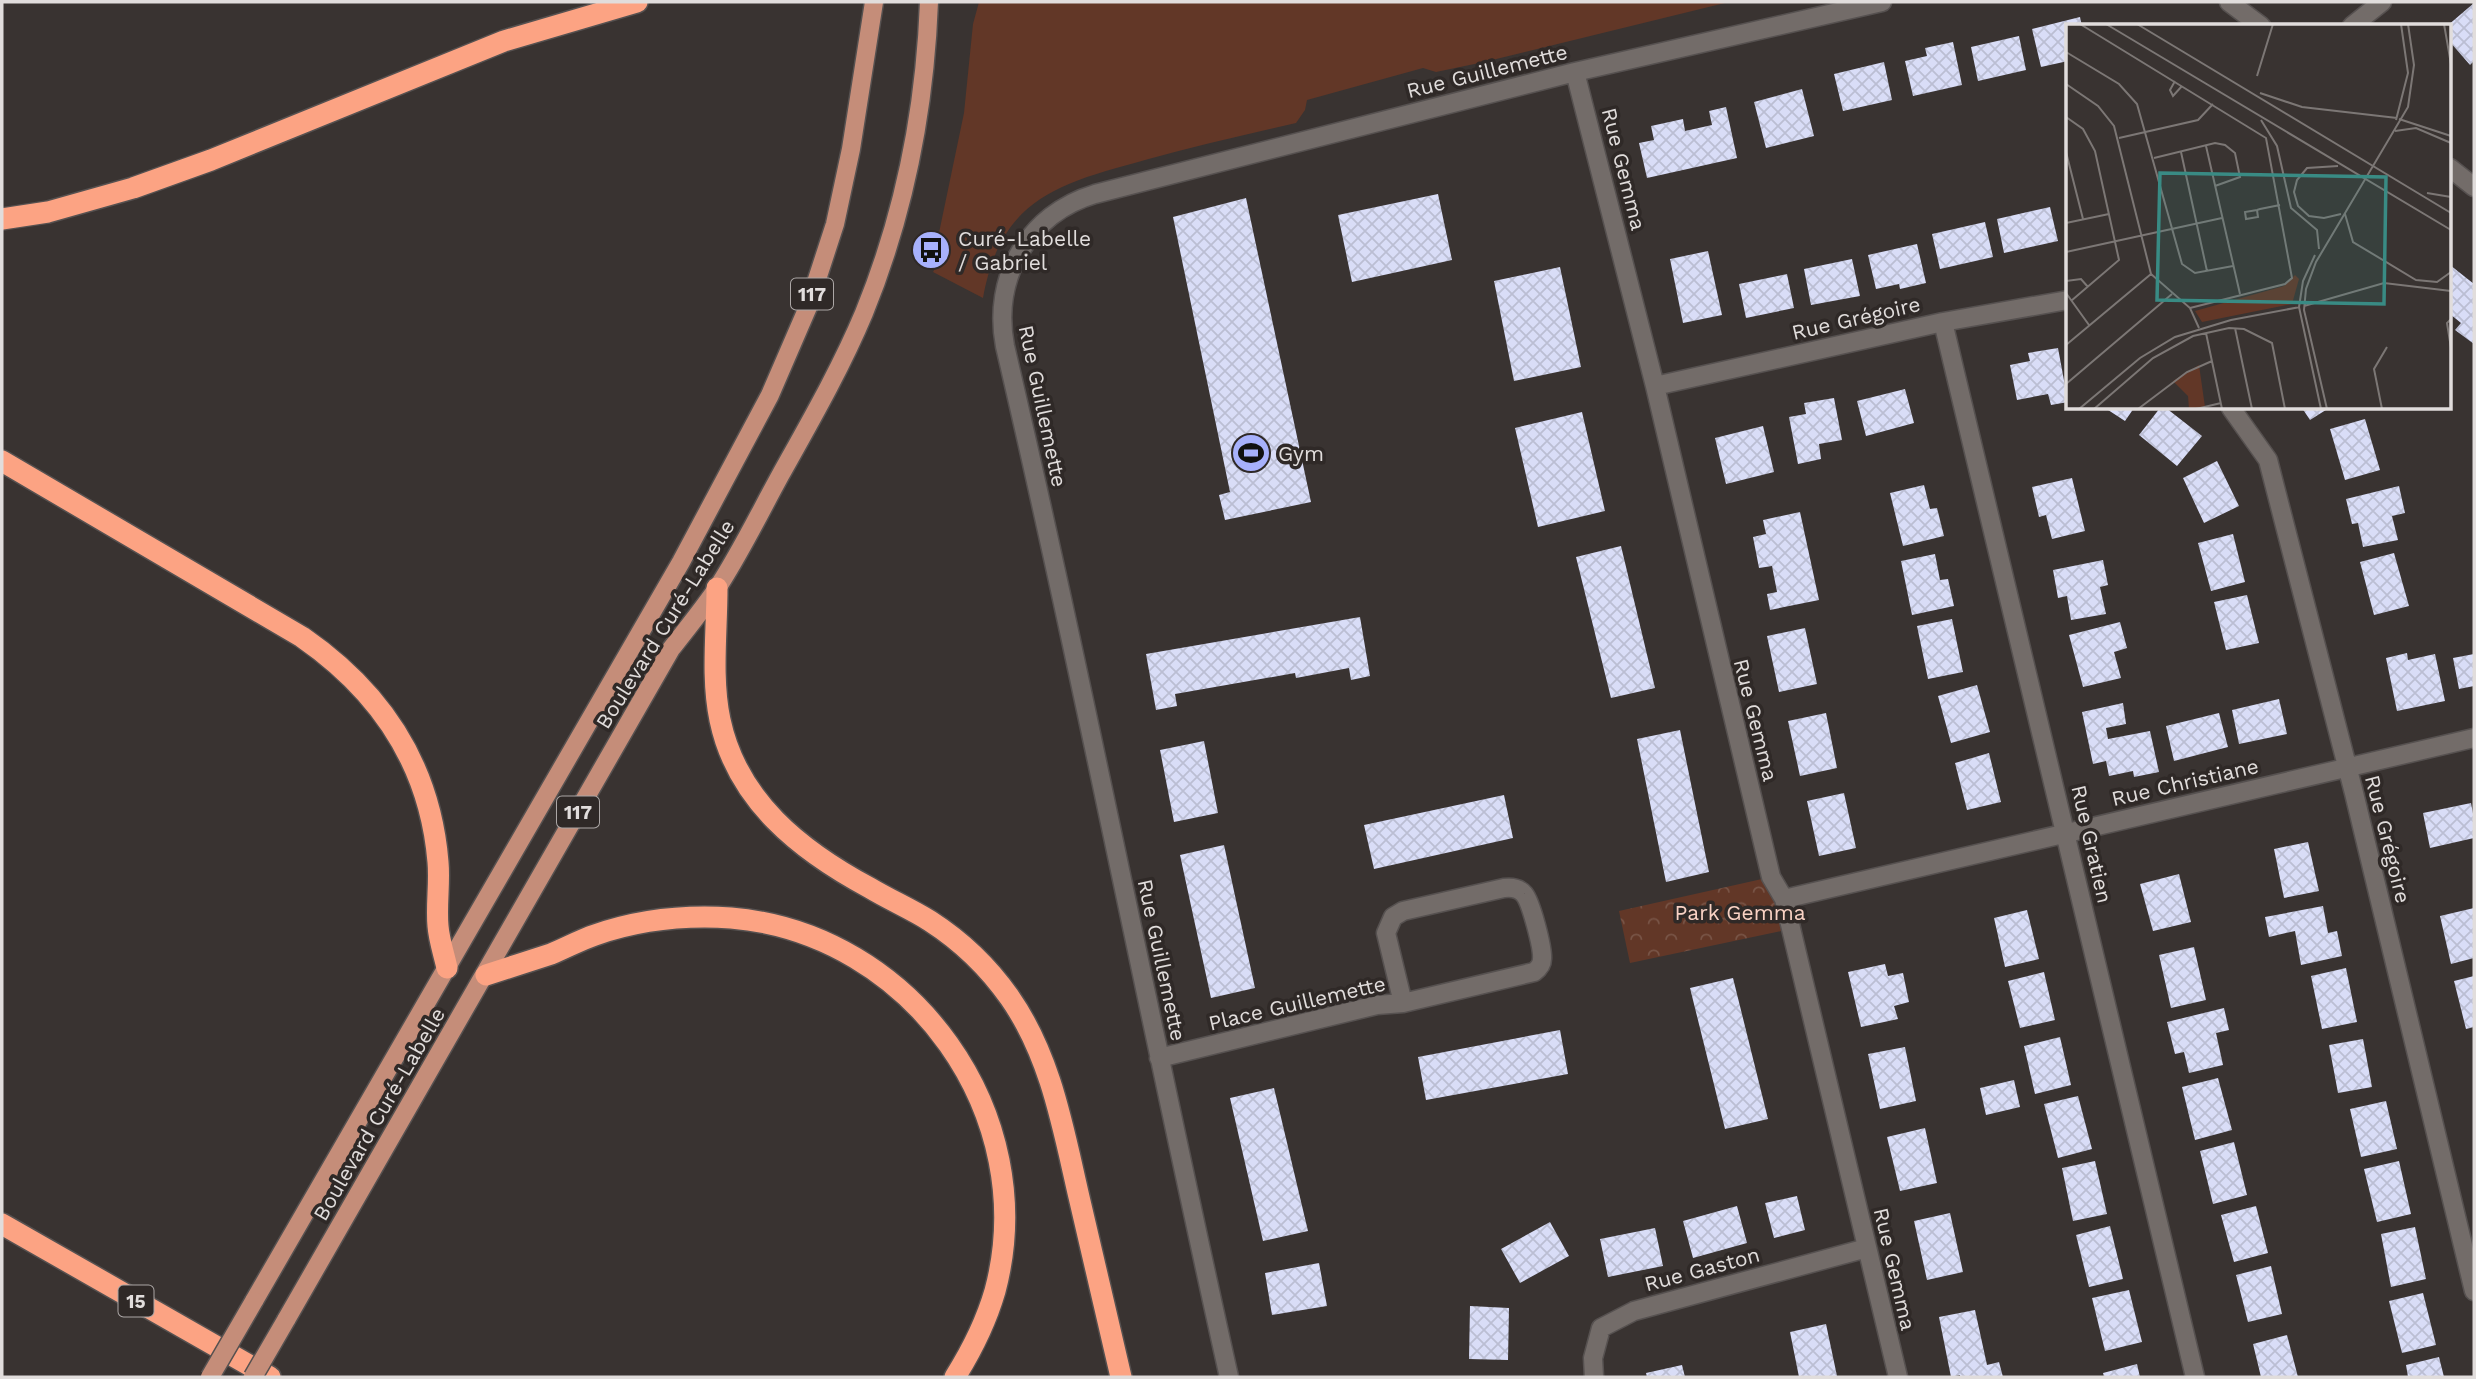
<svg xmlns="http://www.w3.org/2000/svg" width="2476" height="1379" font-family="'Work Sans',sans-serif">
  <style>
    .green { fill: #623727 }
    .park { fill: url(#park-crowns) }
    .building { fill: url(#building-cross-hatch) }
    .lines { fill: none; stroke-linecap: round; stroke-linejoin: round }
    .minor-casing { stroke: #565150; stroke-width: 21 }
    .primary-casing { stroke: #565150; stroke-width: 21 }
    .motorway-casing { stroke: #565150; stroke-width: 24 }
    .minor { stroke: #736c69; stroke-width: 18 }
    .primary { stroke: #c58d79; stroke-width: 18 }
    .motorway { stroke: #fca383; stroke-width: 21 }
    .primary-bridge-casing { stroke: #565150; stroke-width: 21; stroke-linecap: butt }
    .primary-bridge { stroke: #c58d79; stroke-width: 18 }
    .labels { text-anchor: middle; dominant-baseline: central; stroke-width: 7; stroke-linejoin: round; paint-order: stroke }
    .shield { fill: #2f2927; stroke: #aca7a6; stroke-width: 2 }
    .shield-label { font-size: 19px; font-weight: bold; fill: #e1dddc }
    .street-label { font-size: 21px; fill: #e1dddc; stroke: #2f2927 }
    .poi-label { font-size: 21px; fill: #e1dddc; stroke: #2f2927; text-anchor: start }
    .park-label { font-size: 21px; fill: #f9d2c4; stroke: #2f2927 }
    .inset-road { fill: none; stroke: #7c7775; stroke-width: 2 }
    .view { fill: #398b84; fill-opacity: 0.15; stroke: #398b84; stroke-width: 3.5 }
    .inset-edge { fill: none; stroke: #e1dddc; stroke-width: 3.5 }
  </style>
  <defs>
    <pattern id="park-crowns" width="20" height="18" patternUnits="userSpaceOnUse" patternTransform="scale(1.75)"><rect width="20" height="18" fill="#623727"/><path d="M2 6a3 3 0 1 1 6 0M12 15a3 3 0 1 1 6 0" fill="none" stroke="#785446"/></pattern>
    <pattern id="building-cross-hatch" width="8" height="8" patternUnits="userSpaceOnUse" patternTransform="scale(1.75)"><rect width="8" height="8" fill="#d9ddf7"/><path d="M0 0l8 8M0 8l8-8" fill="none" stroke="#bbbed3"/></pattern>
  </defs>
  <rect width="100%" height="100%" fill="#393331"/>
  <path class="green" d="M 979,2 L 1729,2 L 1484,62 L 1436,72 L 1423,68 L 1307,100 L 1305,110 L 1296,123 C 1245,135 1195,146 1145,160 C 1058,184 1001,198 983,298 L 933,272 L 941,257 L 935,252 L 964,113 L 973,24 Z"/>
  <path class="park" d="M 1771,877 L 1791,929 L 1630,963 L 1619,911 Z"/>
  <path class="building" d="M 2474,3 L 2474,61 L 2470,65 L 2450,42 L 2450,26 L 2447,26 Z
    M 2080,17 L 2082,26 L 2068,26 L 2068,61 L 2041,67 L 2032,29 Z
    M 2019,36 L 2026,70 L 1978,81 L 1971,47 Z
    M 1953,42 L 1962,85 L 1913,96 L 1905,61 L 1927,56 L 1925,48 Z
    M 1884,62 L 1892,100 L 1843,111 L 1834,74 Z
    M 1802,89 L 1814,136 L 1766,148 L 1754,102 Z
    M 1726,107 L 1737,158 L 1647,178 L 1639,143 L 1654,140 L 1651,126 L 1683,119 L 1685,131 L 1712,125 L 1709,111 Z
    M 1438,194 L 1452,260 L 1352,282 L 1338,215 Z
    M 1246,198 L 1311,502 L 1225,520 L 1219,495 L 1230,492 L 1173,217 Z
    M 2050,207 L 2058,241 L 2004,253 L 1997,219 Z
    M 1985,222 L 1993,257 L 1940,269 L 1932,234 Z
    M 1917,244 L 1926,283 L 1900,289 L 1899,284 L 1876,289 L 1868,255 Z
    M 1708,251 L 1722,315 L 1683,323 L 1670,259 Z
    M 1852,259 L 1860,296 L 1811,305 L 1804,269 Z
    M 2450,265 L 2474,284 L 2474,344 L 2455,330 L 2461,323 L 2450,314 Z
    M 1560,267 L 1581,367 L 1514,381 L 1494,281 Z
    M 1787,274 L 1794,308 L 1746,318 L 1739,284 Z
    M 2058,348 L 2068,402 L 2051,405 L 2048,394 L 2017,400 L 2010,365 L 2030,361 L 2028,353 Z
    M 1905,389 L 1914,423 L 1866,436 L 1857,401 Z
    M 1834,398 L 1842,440 L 1819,444 L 1821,459 L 1798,464 L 1789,417 L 1806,414 L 1804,403 Z
    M 2105,408 L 2134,408 L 2125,421 Z
    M 2160,408 L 2166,408 L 2202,436 L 2177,466 L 2139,435 Z
    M 2302,408 L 2329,408 L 2310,420 Z
    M 1582,412 L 1605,511 L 1538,527 L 1515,428 Z
    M 2365,419 L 2380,470 L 2345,480 L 2330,429 Z
    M 1763,426 L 1774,472 L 1726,484 L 1715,438 Z
    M 2217,461 L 2239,506 L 2204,523 L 2183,478 Z
    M 2072,478 L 2085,531 L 2052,539 L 2046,515 L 2039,517 L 2032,487 Z
    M 1924,485 L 1930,509 L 1937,508 L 1944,536 L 1903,546 L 1890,493 Z
    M 2399,486 L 2405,513 L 2392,516 L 2398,540 L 2363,547 L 2358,523 L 2352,524 L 2346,499 Z
    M 1800,512 L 1819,600 L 1770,610 L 1767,594 L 1777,592 L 1772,566 L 1759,568 L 1753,537 L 1766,534 L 1763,520 Z
    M 2233,534 L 2245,582 L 2211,591 L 2198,543 Z
    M 1621,546 L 1655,688 L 1611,698 L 1576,557 Z
    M 2394,553 L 2409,606 L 2374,615 L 2360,562 Z
    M 1935,554 L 1940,580 L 1948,579 L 1954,606 L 1912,615 L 1901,561 Z
    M 2103,560 L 2108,585 L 2100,587 L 2106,614 L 2071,620 L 2067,596 L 2058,598 L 2053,570 Z
    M 2247,595 L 2259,643 L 2226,650 L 2214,602 Z
    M 1360,617 L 1370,676 L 1351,680 L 1349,668 L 1296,678 L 1295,673 L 1175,694 L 1177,706 L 1156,710 L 1146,654 Z
    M 1952,619 L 1963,672 L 1928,679 L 1917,626 Z
    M 2120,622 L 2127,648 L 2114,652 L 2121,678 L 2083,687 L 2069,635 Z
    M 1805,628 L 1817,684 L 1779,692 L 1767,636 Z
    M 2407,653 L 2408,660 L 2435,654 L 2445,701 L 2397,711 L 2386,658 Z
    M 2474,654 L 2474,686 L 2459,689 L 2453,658 Z
    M 1977,685 L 1990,732 L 1951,743 L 1938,696 Z
    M 2279,699 L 2287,734 L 2239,744 L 2232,710 Z
    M 2123,703 L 2126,724 L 2106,728 L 2108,739 L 2150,731 L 2159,772 L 2134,777 L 2133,771 L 2109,776 L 2106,761 L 2093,764 L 2082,712 Z
    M 1826,713 L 1837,768 L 1800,776 L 1788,721 Z
    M 2219,713 L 2228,747 L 2174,761 L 2166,726 Z
    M 1680,730 L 1709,872 L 1666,882 L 1637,739 Z
    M 1204,741 L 1218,813 L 1174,822 L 1160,750 Z
    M 1989,753 L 2001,802 L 1967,810 L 1955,763 Z
    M 1844,793 L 1856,848 L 1819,856 L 1807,801 Z
    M 1504,795 L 1513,838 L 1374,869 L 1364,825 Z
    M 2471,803 L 2474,819 L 2474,838 L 2430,848 L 2423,813 Z
    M 2308,842 L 2319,891 L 2284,898 L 2274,849 Z
    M 1224,845 L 1255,988 L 1211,998 L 1180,855 Z
    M 2179,874 L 2191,922 L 2153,931 L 2140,884 Z
    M 2323,906 L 2328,933 L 2337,931 L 2342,956 L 2301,965 L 2295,931 L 2269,937 L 2265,917 Z
    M 2474,908 L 2474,958 L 2451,964 L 2440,916 Z
    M 2027,910 L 2039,959 L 2005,967 L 1994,918 Z
    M 2194,947 L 2206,1000 L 2171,1008 L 2159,955 Z
    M 1885,964 L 1888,976 L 1903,973 L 1909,1002 L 1894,1006 L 1898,1019 L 1861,1027 L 1848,972 Z
    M 2346,968 L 2357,1022 L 2322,1029 L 2311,976 Z
    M 2044,972 L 2055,1020 L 2020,1028 L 2008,981 Z
    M 2474,976 L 2474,1027 L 2466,1029 L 2454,981 Z
    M 1733,978 L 1768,1119 L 1725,1129 L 1690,988 Z
    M 2224,1008 L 2229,1030 L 2216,1033 L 2223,1065 L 2189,1073 L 2184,1052 L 2175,1054 L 2167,1022 Z
    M 1560,1030 L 1568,1074 L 1426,1100 L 1418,1057 Z
    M 2060,1037 L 2071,1085 L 2035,1094 L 2024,1046 Z
    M 2363,1039 L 2372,1087 L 2338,1093 L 2329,1045 Z
    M 1905,1047 L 1916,1101 L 1880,1109 L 1868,1054 Z
    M 2218,1078 L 2232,1130 L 2195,1140 L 2182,1087 Z
    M 2014,1080 L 2020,1107 L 1986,1115 L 1980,1088 Z
    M 1274,1088 L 1308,1231 L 1263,1241 L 1230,1098 Z
    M 2078,1096 L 2092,1149 L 2058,1158 L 2044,1104 Z
    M 2386,1101 L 2397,1149 L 2361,1157 L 2350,1109 Z
    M 1925,1128 L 1937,1183 L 1900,1191 L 1887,1137 Z
    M 2234,1142 L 2247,1195 L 2213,1204 L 2200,1151 Z
    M 2095,1161 L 2107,1214 L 2073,1221 L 2062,1168 Z
    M 2399,1161 L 2411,1214 L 2377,1222 L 2364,1169 Z
    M 1797,1196 L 1805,1230 L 1774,1238 L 1765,1203 Z
    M 1737,1206 L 1747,1243 L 1693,1258 L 1683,1221 Z
    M 2256,1206 L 2268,1253 L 2234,1262 L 2221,1215 Z
    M 1950,1213 L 1963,1272 L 1927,1280 L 1914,1221 Z
    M 1550,1222 L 1569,1256 L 1520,1283 L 1501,1249 Z
    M 2110,1226 L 2123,1279 L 2089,1287 L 2076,1235 Z
    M 2415,1227 L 2426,1279 L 2391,1287 L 2381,1234 Z
    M 1655,1228 L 1663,1266 L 1608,1277 L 1600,1239 Z
    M 1319,1263 L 1327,1306 L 1272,1315 L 1265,1273 Z
    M 2271,1266 L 2282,1314 L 2248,1322 L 2236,1275 Z
    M 2129,1290 L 2142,1342 L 2105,1351 L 2092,1298 Z
    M 2423,1293 L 2436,1345 L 2402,1353 L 2389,1301 Z
    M 1470,1306 L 1509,1308 L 1508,1360 L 1469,1359 Z
    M 1975,1310 L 1987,1365 L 1999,1362 L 2003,1377 L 1960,1377 L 1960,1375 L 1951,1377 L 1939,1317 Z
    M 1826,1324 L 1837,1376 L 1799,1377 L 1790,1332 Z
    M 2287,1335 L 2298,1377 L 2261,1377 L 2253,1344 Z
    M 2439,1357 L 2444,1377 L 2408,1377 L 2406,1365 Z
    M 2137,1364 L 2140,1377 L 2104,1377 L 2103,1373 Z
    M 1682,1365 L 1685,1377 L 1647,1377 L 1646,1373 Z"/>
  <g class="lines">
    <defs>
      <path id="minor" d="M 2229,2 L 2261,26
        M 2352,26 L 2382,2
        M 1575,72 L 1655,386 L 1771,877 L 1784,899 L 1898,1377
        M 2450,168 L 2474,187
        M 1943,322 L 2195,1377
        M 1655,386 L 1943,322 L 2068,300
        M 2231,408 L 2268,460 L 2354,793 L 2474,1291
        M 1784,899 L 2474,738
        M 1159,1058 L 1377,1005 L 1403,1003 L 1534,972 C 1538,969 1542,965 1542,959 C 1543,948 1531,902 1524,894 C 1519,888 1512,887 1504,888 L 1403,911 L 1393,917 L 1386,933 L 1403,1003
        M 1229,1377 C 1152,1034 1085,688 1005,346 C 992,278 1028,214 1095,194 L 1575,72 L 1882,2
        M 1594,1377 L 1593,1358 L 1601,1328 L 1634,1311 L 1867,1248"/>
      <path id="primary" d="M 254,1301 L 681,562 L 770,395 L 808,307 L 835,224 L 851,149 L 874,2
        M 286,1320 L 671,649 C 686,630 702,610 716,590 C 740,554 760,512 781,474 C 810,422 841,368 864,313 C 904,215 925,107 929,2"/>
      <path id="motorway" d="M 2,219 L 48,212 L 133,188 L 211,160 L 504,41 L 637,2
        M 2,461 L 302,637 C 380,691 430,765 438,862 C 440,883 436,905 438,926 C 439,940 444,954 447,968
        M 717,588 C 717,631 711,678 720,720 C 737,801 801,851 870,888 C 890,900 911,909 930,921 C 961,941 989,968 1010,998 C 1051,1057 1063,1128 1079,1197 C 1093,1257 1107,1317 1121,1377
        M 486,975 C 507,968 530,961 551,954 C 566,948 580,940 595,935 C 638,920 686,915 731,918 C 912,933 1042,1115 995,1291 C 986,1322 972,1350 955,1377
        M 2,1224 L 270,1377"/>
    </defs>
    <use href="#minor" class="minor-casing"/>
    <use href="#primary" class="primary-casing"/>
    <use href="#motorway" class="motorway-casing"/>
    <use href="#minor" class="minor"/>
    <use href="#primary" class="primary"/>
    <use href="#motorway" class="motorway"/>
    <defs>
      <path id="primary-bridge" d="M 210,1377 L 254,1301
        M 253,1377 L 286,1320"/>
    </defs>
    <use href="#primary-bridge" class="primary-bridge-casing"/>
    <use href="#primary-bridge" class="primary-bridge"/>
  </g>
  <defs>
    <symbol id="bus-disc" viewBox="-11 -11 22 22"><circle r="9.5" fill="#a7b1fc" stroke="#2f2927"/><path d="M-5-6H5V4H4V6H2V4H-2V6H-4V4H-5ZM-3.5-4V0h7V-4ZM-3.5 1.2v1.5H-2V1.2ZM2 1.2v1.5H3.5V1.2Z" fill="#111"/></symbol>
    <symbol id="stadium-disc" viewBox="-11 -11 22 22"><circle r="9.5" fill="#a7b1fc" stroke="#2f2927"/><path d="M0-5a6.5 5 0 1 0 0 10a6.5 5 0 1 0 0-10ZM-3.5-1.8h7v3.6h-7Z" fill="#111"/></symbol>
  </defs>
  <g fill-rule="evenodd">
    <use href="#bus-disc" x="909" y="228" width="44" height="44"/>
    <use href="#stadium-disc" x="1229" y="431" width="44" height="44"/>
  </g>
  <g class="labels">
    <g class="shield">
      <rect x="791" y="278.5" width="42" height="31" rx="5"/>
      <rect x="557" y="796.5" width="42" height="31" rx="5"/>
      <rect x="118.5" y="1285.5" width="35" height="31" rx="5"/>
    </g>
    <g class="shield-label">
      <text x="812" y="294">117</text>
      <text x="578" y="812">117</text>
      <text x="136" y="1301">15</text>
    </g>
    <g class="street-label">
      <text transform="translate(1487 71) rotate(-14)">Rue Guillemette</text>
      <text transform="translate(1624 169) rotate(76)">Rue Gemma</text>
      <text transform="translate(1856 318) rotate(-13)">Rue Grégoire</text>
      <text transform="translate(1043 406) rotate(78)">Rue Guillemette</text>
      <text transform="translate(665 624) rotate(-58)">Boulevard Curé-Labelle</text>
      <text transform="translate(1756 720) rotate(76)">Rue Gemma</text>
      <text transform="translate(2185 782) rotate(-13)">Rue Christiane</text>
      <text transform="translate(2388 839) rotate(76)">Rue Grégoire</text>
      <text transform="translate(2092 844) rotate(77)">Rue Gratien</text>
      <text transform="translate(1162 960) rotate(78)">Rue Guillemette</text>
      <text transform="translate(1297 1003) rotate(-13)">Place Guillemette</text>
      <text transform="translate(379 1114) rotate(-60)">Boulevard Curé-Labelle</text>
      <text transform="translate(1702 1269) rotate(-15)">Rue Gaston</text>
      <text transform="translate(1895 1269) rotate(77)">Rue Gemma</text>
    </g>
    <g class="poi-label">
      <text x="958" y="238">Curé-Labelle<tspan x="958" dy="24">/ Gabriel</tspan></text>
      <text x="1278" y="453">Gym</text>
    </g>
    <g class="park-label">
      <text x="1740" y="912">Park Gemma</text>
    </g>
  </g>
  <g transform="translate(2066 24)">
    <rect width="385" height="385" fill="#393331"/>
    <path d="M 229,251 L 233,255 L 226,280 L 136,298 L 129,287 L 218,262 Z" fill="#623727"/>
    <path d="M 133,341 L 139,383 L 123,385 L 122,372 L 107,357 Z" fill="#623727"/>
    <path class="inset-road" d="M 14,0 L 200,114 L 226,254 L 219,260 L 124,284M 40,0 L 385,206M 71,0 L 385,189M 378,0 L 385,40M 0,28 L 53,60 L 71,80 L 116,240 L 129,249 L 167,242M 191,52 L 207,0M 109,57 L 104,66 L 107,72 L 116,62M 0,60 L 32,82 L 48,102 L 85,250 L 124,284 L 133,304M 194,69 L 236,83 L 331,94M 0,93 L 17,105 L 29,127 L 53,236 L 5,277M 333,95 L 385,112M 195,96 L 211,122 L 225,184 L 251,206 L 253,225M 330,96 L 342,49 L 335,0M 329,107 L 350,104 L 385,119M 53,114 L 132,96 L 147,80M 140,122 L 174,270M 0,128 L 17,195M 115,128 L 141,247M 88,134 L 149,119 L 159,121 L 169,129 L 174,153 L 149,162M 272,142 L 241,144 L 231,156 L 228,168 L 232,182 L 243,192 L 258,194 L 275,190M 361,169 L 385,173M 191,186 L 192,193 L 180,195 L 179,188 L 191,186 L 194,185 L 214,181M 279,190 L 287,218 L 350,256 L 371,258 L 385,248M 0,199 L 43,190M 0,228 L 156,194M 249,231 L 237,257 L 233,283 L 255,385M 0,257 L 15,255 L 22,263M 0,269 L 23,301M 238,282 L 318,259 L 385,267M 385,295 L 381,299 L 385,324M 169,304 L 186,385M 140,309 L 156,385M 0,321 L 85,250M 0,360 L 106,270M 13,385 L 74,334 L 109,313 L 165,296 L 234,283M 28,385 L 87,334 L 127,312 L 163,304 L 178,305 L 206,319 L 219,385M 72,385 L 121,348 L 146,337M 130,385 L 155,379M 261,385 L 238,286 L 240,265 L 250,238 L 342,83 L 348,41 L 342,0M 316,385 L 308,345 L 321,323"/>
    <path class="view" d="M 94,149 L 320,153 L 318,280 L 91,276 Z"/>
    <rect width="385" height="385" class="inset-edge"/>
  </g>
  <rect width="2476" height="1379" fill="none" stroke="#e1dddc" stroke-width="7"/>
</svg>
